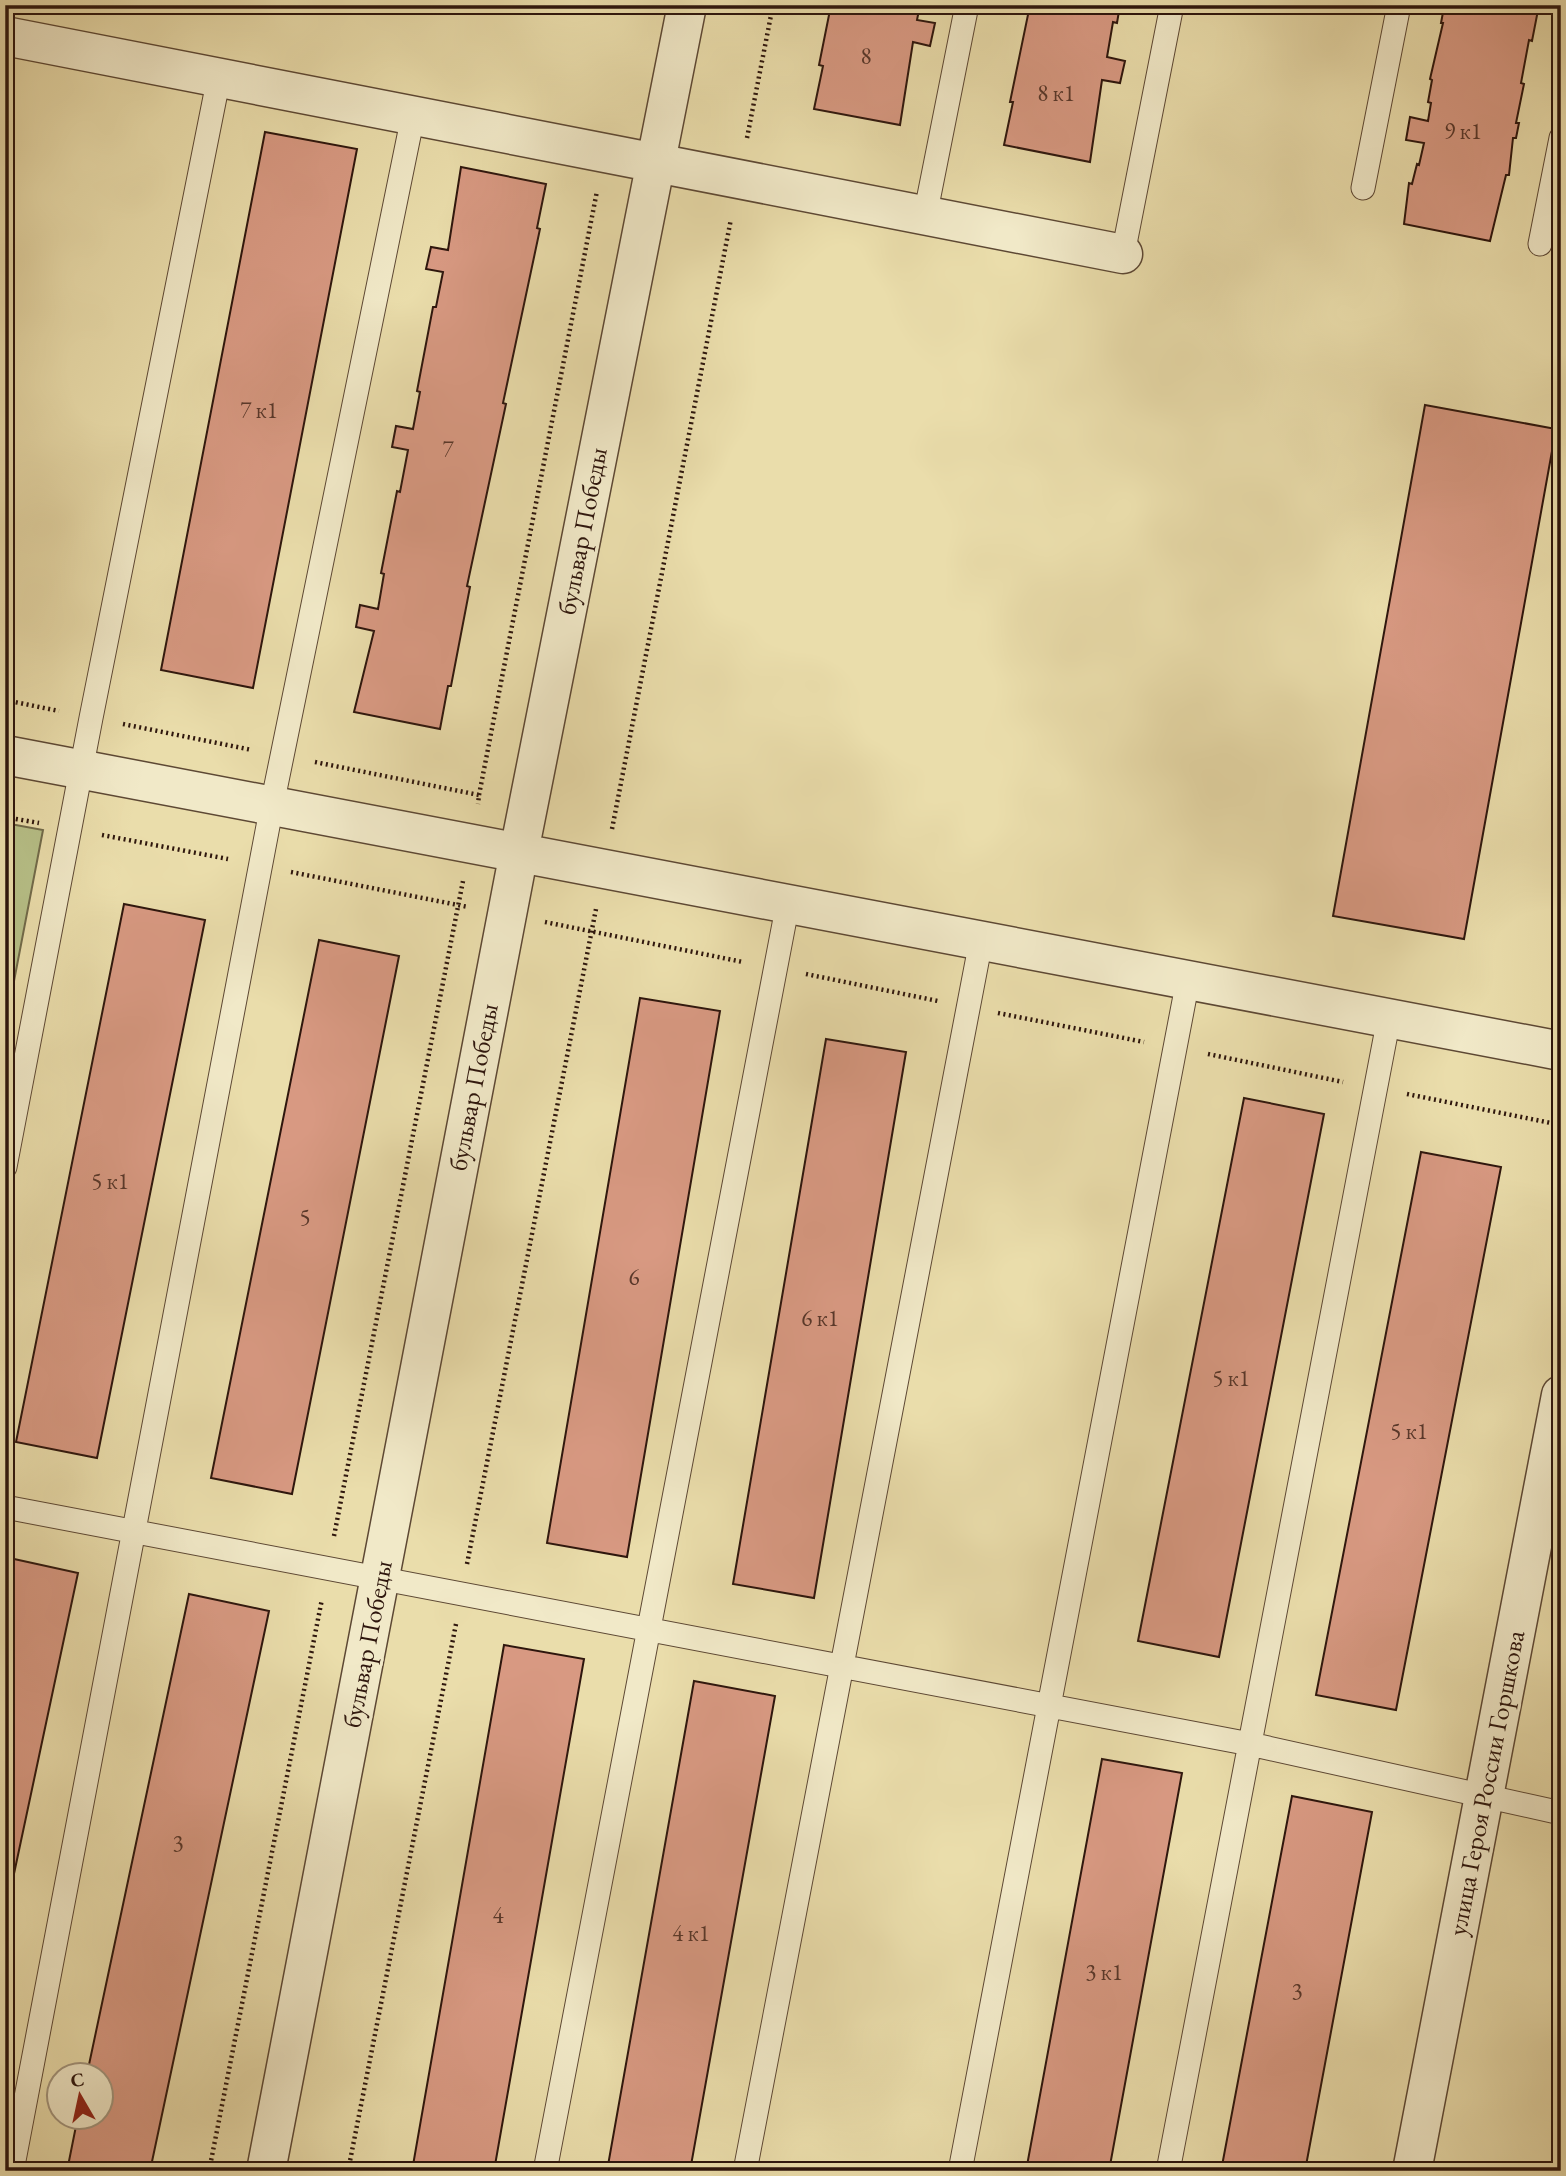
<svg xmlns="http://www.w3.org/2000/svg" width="1566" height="2176" font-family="'EB Garamond',serif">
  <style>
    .green { fill: #b7c088; stroke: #726b4a; stroke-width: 2 }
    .building { fill: #d89982; stroke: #2e160d; stroke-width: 2 }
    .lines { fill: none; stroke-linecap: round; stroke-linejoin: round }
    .service-casing { stroke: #5d4834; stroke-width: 25 }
    .minor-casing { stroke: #5d4834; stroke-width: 41 }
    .path { stroke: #2e160d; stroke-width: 4.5; stroke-dasharray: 2 3.5; stroke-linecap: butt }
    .service { stroke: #f1e9c8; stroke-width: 23 }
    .minor { stroke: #f1e9c8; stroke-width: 38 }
    .labels { text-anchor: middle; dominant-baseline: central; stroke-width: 6; stroke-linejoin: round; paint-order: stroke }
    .number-label { font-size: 23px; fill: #58372a }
    .street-label { font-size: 26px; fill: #2e160d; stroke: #f1e9c8 }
  </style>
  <rect width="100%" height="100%" fill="#eaddab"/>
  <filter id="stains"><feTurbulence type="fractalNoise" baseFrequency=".00286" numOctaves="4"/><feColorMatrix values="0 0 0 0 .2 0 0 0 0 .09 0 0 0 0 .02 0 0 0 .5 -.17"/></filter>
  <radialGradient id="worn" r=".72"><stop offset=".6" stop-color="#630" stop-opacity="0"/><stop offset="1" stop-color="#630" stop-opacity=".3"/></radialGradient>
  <path class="green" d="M 5,823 L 43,830 L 5,1028 Z"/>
  <path class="building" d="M 831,5 L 920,5 L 917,20 L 935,23 L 930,46 L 913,42 L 900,125 L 814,109 L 823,66 L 819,65 Z
    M 1030,5 L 1120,5 L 1117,23 L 1113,22 L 1107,57 L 1125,61 L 1120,83 L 1102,80 L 1090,162 L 1004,145 L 1013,102 L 1010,102 Z
    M 1447,5 L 1539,5 L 1532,41 L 1529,40 L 1521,83 L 1524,84 L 1516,123 L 1519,123 L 1516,138 L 1513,138 L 1509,175 L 1506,175 L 1490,241 L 1404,224 L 1409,183 L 1412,184 L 1417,164 L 1419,165 L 1424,143 L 1406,140 L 1410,117 L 1428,121 L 1431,103 L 1428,102 L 1432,80 L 1430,79 L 1443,23 L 1441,23 L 1444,7 Z
    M 265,132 L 357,149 L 253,688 L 161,670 Z
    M 461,167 L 546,184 L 537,228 L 540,229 L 503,403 L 506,404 L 467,586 L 470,587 L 451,686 L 448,686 L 440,729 L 354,712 L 374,631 L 356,627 L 360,605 L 378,609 L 384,574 L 381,573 L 397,491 L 400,492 L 408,450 L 392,447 L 396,426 L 413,429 L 420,392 L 417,391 L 433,307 L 436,307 L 443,272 L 426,269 L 431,247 L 448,250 Z
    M 1425,405 L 1556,429 L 1464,939 L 1333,916 Z
    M 124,904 L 205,920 L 97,1458 L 16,1442 Z
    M 319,940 L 399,956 L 292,1494 L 211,1478 Z
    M 640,998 L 720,1011 L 627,1557 L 547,1543 Z
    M 826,1039 L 906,1052 L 814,1598 L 733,1584 Z
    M 1244,1098 L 1324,1114 L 1219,1657 L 1138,1641 Z
    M 1421,1152 L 1501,1167 L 1396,1710 L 1316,1695 Z
    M 5,1557 L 78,1573 L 5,1916 Z
    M 189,1594 L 269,1611 L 150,2171 L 67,2171 L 78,2116 L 102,2116 L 102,2074 L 87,2074 Z
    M 504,1645 L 584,1659 L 494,2171 L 412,2171 Z
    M 694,1681 L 775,1696 L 690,2171 L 607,2171 Z
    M 1102,1759 L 1182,1773 L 1109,2171 L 1026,2171 Z
    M 1292,1796 L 1372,1812 L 1305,2171 L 1221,2171 Z"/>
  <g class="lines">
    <defs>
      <path id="service" d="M 1363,188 L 1399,5
        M 925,216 L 967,5
        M 1540,244 L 1561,138
        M 1123,254 L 1172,5
        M 5,1167 L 91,718 L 219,77
        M 5,1507 L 1250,1744 L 1561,1813
        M 12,2171 L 272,805 L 413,116
        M 545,2171 L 788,903
        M 745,2171 L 981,941
        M 960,2171 L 1188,980
        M 1168,2171 L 1389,1018"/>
      <path id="minor" d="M 5,36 L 1123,254
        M 5,755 L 1561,1051
        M 266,2171 L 519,852 L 687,5
        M 1412,2171 L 1561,1395"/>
    </defs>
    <use href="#service" class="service-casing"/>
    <use href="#minor" class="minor-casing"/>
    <path class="path" d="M 747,138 L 773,5
      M 5,700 L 59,711
      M 123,724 L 252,750
      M 315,762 L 479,795 L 478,804
      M 479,795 L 597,191
      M 5,817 L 39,823
      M 612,829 L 731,219
      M 102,835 L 228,859
      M 291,872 L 468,907
      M 545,922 L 743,962
      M 806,974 L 938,1001
      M 998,1013 L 1144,1042
      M 1208,1054 L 1343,1082
      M 1407,1094 L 1561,1125
      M 334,1536 L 463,881
      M 467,1564 L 596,909
      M 209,2171 L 322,1599
      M 348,2171 L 456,1624"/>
    <use href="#service" class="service"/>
    <use href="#minor" class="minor"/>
  </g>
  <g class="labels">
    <g class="number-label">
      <text x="866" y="56">8</text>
      <text x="1056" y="93">8 к1</text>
      <text x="1463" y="131">9 к1</text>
      <text x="259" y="410">7 к1</text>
      <text x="448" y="449">7</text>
      <text x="110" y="1181">5 к1</text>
      <text x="305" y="1217">5</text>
      <text x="634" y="1277">6</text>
      <text x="820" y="1318">6 к1</text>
      <text x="1231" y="1378">5 к1</text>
      <text x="1409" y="1431">5 к1</text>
      <text x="178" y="1843">3</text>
      <text x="498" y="1915">4</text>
      <text x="691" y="1933">4 к1</text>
      <text x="1104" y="1972">3 к1</text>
      <text x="1297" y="1991">3</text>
    </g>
    <g class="street-label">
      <text transform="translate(582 531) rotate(-79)">бульвар Победы</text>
      <text transform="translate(473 1087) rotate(-79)">бульвар Победы</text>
      <text transform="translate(367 1644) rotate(-79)">бульвар Победы</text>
      <text transform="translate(1486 1783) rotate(-79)">улица Героя России Горшкова</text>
    </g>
  </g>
  <rect width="1566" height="2176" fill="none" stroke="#eaddab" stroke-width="28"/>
  <rect x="7" y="7" width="1552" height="2162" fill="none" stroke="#2e160d" stroke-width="3.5"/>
  <rect x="14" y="14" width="1538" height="2148" fill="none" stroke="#2e160d" stroke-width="2"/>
  <g transform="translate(80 2096) rotate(351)"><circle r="33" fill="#f1e9c8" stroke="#a3957d" stroke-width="2"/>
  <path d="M0-5L12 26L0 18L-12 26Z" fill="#8f2418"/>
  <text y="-10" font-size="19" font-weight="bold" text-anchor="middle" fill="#2e160d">С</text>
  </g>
  <rect width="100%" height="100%" filter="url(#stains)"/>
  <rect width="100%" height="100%" fill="url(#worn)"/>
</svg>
